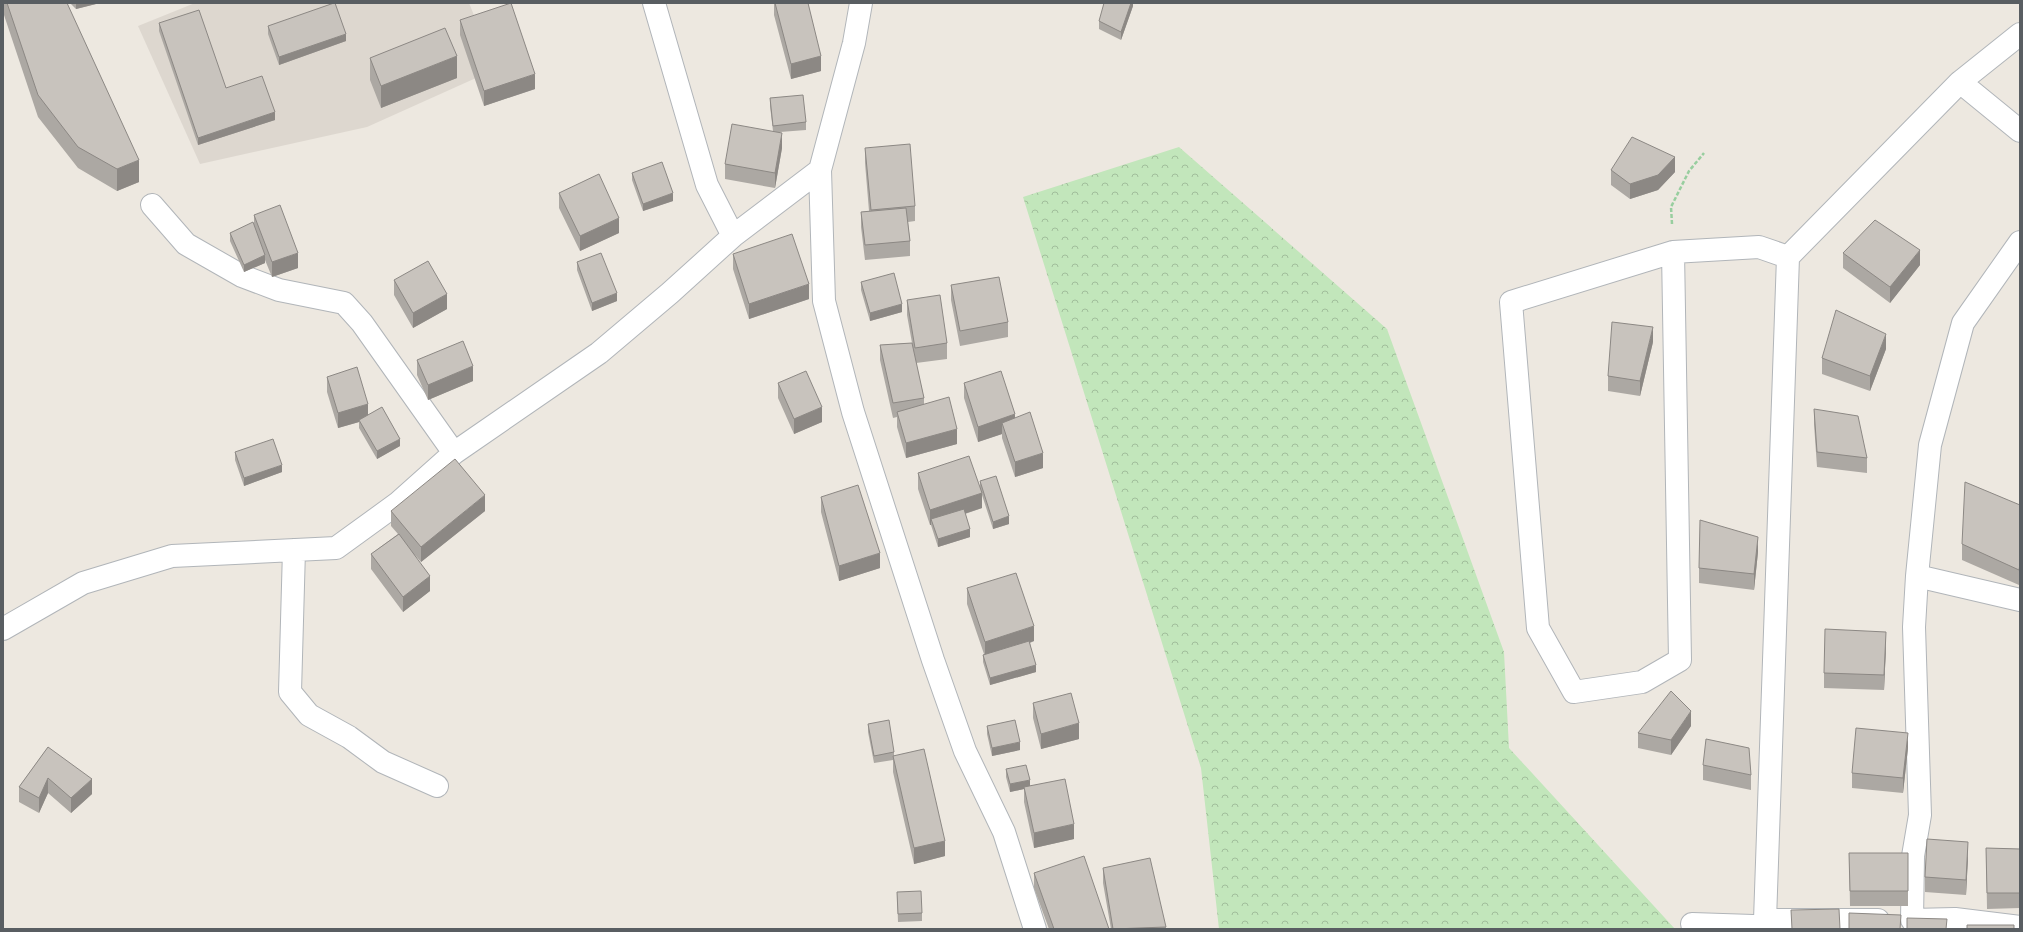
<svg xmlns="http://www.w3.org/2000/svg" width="2023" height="932" font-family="Manrope,sans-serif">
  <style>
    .education { fill: #ddd7cf }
    .forest { fill: url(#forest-crowns) }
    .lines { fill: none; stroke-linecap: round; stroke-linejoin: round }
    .street-casing { stroke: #b1b5b9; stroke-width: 24 }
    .path { stroke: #98ce9f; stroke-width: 2.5; stroke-dasharray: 4 2; stroke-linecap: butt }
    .street { stroke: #fff; stroke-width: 22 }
    .wall { fill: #aca8a3 }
    .shaded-wall { fill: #8c8884 }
    .building { fill: #c8c3bd; stroke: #8c8884 }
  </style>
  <defs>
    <pattern id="forest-crowns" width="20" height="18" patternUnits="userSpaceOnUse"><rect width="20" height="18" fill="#c2e6bb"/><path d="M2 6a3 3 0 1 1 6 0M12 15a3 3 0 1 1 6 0" fill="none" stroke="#a1be9b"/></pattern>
  </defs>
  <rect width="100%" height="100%" fill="#ede8e0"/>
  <path class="education" d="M 195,3 L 469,3 L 496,69 L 367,127 L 200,164 L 138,26 Z"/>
  <path class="forest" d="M 1179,147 L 1387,329 L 1504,652 L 1509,748 L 1675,929 L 1219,929 L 1201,768 L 1023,197 Z"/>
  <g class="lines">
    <defs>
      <path id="street" d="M 654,3 L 707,185 L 733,236
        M 861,3 L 854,43 L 820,170 L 824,301 L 853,412 L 933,660 L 965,751 L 1004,832 L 1035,929
        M 1960,82 L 2020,34
        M 152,205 L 186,244 L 242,276 L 279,290 L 344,303 L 362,323 L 454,453
        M 2020,242 L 1963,323 L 1930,445 L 1917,576 L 1914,627 L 1920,815 L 1913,856 L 1912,920 L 1955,919 L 2020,927
        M 1673,252 L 1511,302 L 1538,628 L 1574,692 L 1642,682 L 1680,660 L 1673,252 L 1759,247 L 1788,257
        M 294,550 L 290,692 L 309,715 L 349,737 L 383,762 L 437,786
        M 1917,576 L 2020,600
        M 3,629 L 83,583 L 172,556 L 336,548 L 398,503 L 454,453 L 599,353 L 670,293 L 733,236 L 820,170
        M 1765,920 L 1878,920
        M 1692,924 L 1753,926 L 1759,925 L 1765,920 L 1788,257 L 1960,82 L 2020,131"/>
    </defs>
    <use href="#street" class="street-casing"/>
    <path class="path" d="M 1672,224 L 1671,207 L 1689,171 L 1704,153"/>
    <use href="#street" class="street"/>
  </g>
  <path class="wall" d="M 3,3 L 67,3 L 139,182 L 117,191 L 78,168 L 38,117 L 3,12 Z
    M 70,3 L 100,3 L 76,9 Z
    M 774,3 L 808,3 L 821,71 L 791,79 L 774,15 Z
    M 1133,3 L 1133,6 L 1121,40 L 1099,29 L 1099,21 Z
    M 460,20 L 535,89 L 484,106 L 460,35 Z
    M 159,23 L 226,88 L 275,120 L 198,145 L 159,31 Z
    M 268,26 L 346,41 L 279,65 L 268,34 Z
    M 370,58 L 457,78 L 381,108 L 370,80 Z
    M 770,98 L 806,122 L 806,130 L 780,132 L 782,148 L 775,188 L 725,179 L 725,164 L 773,131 L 770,106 Z
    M 865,148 L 915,206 L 915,221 L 908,222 L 910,241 L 910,256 L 865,260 L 861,227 L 861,212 L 869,211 L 865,163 Z
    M 1611,170 L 1675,172 L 1658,190 L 1630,199 L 1611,185 Z
    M 632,173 L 673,201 L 643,211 L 632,180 Z
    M 559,193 L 619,233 L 580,251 L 559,208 Z
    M 254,215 L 298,268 L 272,277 L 265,260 L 265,263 L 244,272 L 230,241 L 230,233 L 254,226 Z
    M 1843,253 L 1920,265 L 1890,303 L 1843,268 Z
    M 733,254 L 809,299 L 749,319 L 733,269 Z
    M 577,262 L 617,301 L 592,311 L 577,270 Z
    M 394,280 L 447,309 L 413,328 L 394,295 Z
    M 861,282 L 902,312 L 870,321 L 861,290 Z
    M 951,285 L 1008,322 L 1008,337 L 960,346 L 951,300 Z
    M 907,300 L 947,343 L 947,359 L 916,363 L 924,398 L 924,404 L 957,444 L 906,458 L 897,427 L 897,417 L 893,418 L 880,360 L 880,345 L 912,343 L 907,315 Z
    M 1653,342 L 1640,396 L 1608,391 L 1608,376 Z
    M 1886,349 L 1870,391 L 1822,374 L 1822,358 Z
    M 417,360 L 473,381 L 428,400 L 417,375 Z
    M 327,377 L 368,415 L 400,446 L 377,459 L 359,428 L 359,422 L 338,428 L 327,392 Z
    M 778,383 L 822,422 L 794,434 L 778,398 Z
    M 964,383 L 1015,418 L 1043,468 L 1015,477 L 1002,438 L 1002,434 L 978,442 L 964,398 Z
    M 1814,409 L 1867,458 L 1867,473 L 1817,467 L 1814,424 Z
    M 235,452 L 282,472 L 244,486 L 235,460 Z
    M 918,473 L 980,487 L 980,481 L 1009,524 L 993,529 L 982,495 L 982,508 L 965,514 L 970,537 L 938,547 L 931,525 L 930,525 L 918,489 Z
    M 821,497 L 880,568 L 839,581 L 821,512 Z
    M 2020,505 L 2019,585 L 1962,560 L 1962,544 Z
    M 391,511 L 485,511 L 421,562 L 415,555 L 430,591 L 403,612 L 371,569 L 371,554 L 398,534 L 391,526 Z
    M 1758,552 L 1754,590 L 1699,583 L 1699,568 Z
    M 967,588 L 1034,641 L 1030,643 L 1036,672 L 990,685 L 983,662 L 983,655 L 984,654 L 967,604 Z
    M 1886,647 L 1884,690 L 1824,688 L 1824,673 Z
    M 1033,703 L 1079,739 L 1041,749 L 1033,718 Z
    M 868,724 L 894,752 L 894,756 L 945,856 L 914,864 L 893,772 L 893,760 L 874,763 L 868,732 Z
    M 987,726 L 1020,750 L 992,756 L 987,734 Z
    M 1691,726 L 1671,755 L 1638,748 L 1638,733 Z
    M 48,747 L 92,794 L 71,813 L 48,793 L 39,813 L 19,802 L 19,787 Z
    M 1908,748 L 1903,793 L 1852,788 L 1852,773 Z
    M 1703,765 L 1751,775 L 1751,790 L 1703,780 Z
    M 1006,769 L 1030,786 L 1074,839 L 1034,848 L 1024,802 L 1024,789 L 1010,792 L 1006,777 Z
    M 1986,848 L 2020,849 L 2020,908 L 1987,909 Z
    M 1849,853 L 1908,853 L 1908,906 L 1850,906 Z
    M 1968,857 L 1966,895 L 1925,892 L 1925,877 Z
    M 1103,868 L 1166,927 L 1166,929 L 1111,929 L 1103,883 Z
    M 1034,873 L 1109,929 L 1049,929 L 1034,888 Z
    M 897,892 L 922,913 L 922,921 L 898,922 Z"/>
  <path class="shaded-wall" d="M 76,3 L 100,3 L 76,9 Z
    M 1131,3 L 1133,3 L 1133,6 L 1121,40 L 1121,32 Z
    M 346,34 L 346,41 L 279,65 L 279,57 Z
    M 457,56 L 457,78 L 381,108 L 381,86 Z
    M 821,56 L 821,71 L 791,79 L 791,64 Z
    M 535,74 L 535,89 L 484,106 L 484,91 Z
    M 275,112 L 275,120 L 198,145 L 198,138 Z
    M 782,133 L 782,148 L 775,188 L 775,173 Z
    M 1675,157 L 1675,172 L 1658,190 L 1630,199 L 1630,184 Z
    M 139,160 L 139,182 L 117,191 L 117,169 Z
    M 673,193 L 673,201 L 643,211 L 643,204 Z
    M 619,218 L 619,233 L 580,251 L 580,236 Z
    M 1920,250 L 1920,265 L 1890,303 L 1890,287 Z
    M 298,253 L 298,268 L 272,277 L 272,262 Z
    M 265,255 L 265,263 L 244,272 L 244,265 Z
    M 809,284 L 809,299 L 749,319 L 749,304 Z
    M 617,293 L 617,301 L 592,311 L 592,303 Z
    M 447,294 L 447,309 L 413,328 L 413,313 Z
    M 902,304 L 902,312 L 870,321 L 870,313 Z
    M 1653,327 L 1653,342 L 1640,396 L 1640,381 Z
    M 1886,334 L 1886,349 L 1870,391 L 1870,376 Z
    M 473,366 L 473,381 L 428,400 L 428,385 Z
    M 368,404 L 368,419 L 359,420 L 359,422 L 338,428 L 338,413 Z
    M 822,407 L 822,422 L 794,434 L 794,419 Z
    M 1015,414 L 1015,429 L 1002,423 L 1002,434 L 978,442 L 978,427 Z
    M 957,429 L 957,444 L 906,458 L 906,443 Z
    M 400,439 L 400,446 L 377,459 L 377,451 Z
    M 1043,453 L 1043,468 L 1015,477 L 1015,462 Z
    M 282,465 L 282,472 L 244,486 L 244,478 Z
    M 982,493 L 982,508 L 933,524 L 931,519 L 931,525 L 930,525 L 930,510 Z
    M 485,495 L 485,511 L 421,562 L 421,547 Z
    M 1009,516 L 1009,524 L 993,529 L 993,522 Z
    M 970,529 L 970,537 L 938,547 L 938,539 Z
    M 1758,537 L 1758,552 L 1754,590 L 1754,574 Z
    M 880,553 L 880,568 L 839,581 L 839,566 Z
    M 2020,564 L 2020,579 L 2019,585 L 2019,570 Z
    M 430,576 L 430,591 L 403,612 L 403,597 Z
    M 1034,626 L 1034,641 L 985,657 L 985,642 Z
    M 1886,632 L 1886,647 L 1884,690 L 1884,675 Z
    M 1036,665 L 1036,672 L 990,685 L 990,678 Z
    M 1691,711 L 1691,726 L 1671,755 L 1671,740 Z
    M 1079,723 L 1079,739 L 1041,749 L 1041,734 Z
    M 1908,733 L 1908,748 L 1903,793 L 1903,778 Z
    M 1020,742 L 1020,750 L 992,756 L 992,748 Z
    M 48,778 L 48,793 L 39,813 L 39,798 Z
    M 92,779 L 92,794 L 71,813 L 71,798 Z
    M 1030,780 L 1030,788 L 1024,787 L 1024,789 L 1010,792 L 1010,784 Z
    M 1074,824 L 1074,839 L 1034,848 L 1034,833 Z
    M 945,841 L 945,856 L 914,864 L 914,848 Z
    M 1968,842 L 1968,857 L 1966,895 L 1966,880 Z"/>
  <path class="building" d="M 7,3 L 67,3 L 139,160 L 117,169 L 78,147 L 38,95 Z
    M 334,3 L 335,3 L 346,34 L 279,57 L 268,26 Z
    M 511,3 L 535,74 L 484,91 L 460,20 Z
    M 775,3 L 808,3 L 821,56 L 791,64 Z
    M 1104,3 L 1131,3 L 1121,32 L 1099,21 Z
    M 199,10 L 226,88 L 262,76 L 275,112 L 198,138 L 159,23 Z
    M 445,28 L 457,56 L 381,86 L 370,58 Z
    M 803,95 L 806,122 L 773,126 L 770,98 Z
    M 732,124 L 782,133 L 775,173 L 725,164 Z
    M 1632,137 L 1675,157 L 1658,175 L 1630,184 L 1611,170 Z
    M 910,144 L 915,206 L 871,210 L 865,148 Z
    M 662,162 L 673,193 L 643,204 L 632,173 Z
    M 599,174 L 619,218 L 580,236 L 559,193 Z
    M 280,205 L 298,253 L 272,262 L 254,215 Z
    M 906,208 L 910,241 L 865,245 L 861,212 Z
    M 1875,220 L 1920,250 L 1890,287 L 1843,253 Z
    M 253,222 L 265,255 L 244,265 L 230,233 Z
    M 792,234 L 809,284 L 749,304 L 733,254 Z
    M 601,253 L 617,293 L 592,303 L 577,262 Z
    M 428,261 L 447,294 L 413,313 L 394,280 Z
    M 894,273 L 902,304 L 870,313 L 861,282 Z
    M 999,277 L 1008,322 L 960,331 L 951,285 Z
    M 940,295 L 947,343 L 915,348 L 907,300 Z
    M 1836,310 L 1886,334 L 1870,376 L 1822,358 Z
    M 1612,322 L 1653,327 L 1640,381 L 1608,376 Z
    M 463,341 L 473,366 L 428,385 L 417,360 Z
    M 912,343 L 924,398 L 893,403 L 880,345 Z
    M 357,367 L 368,404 L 338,413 L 327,377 Z
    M 806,371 L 822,407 L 794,419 L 778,383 Z
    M 1001,371 L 1015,414 L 978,427 L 964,383 Z
    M 949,397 L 957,429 L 906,443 L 897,412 Z
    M 382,407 L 400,439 L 377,451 L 359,420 Z
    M 1814,409 L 1858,416 L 1867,458 L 1817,452 Z
    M 1030,412 L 1043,453 L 1015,462 L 1002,423 Z
    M 273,439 L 282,465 L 244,478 L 235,452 Z
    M 969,456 L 982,493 L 930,510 L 918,473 Z
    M 455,459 L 485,495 L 421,547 L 391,511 Z
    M 996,476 L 1009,516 L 993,522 L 980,481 Z
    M 1965,482 L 2020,505 L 2020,564 L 2019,570 L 1962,544 Z
    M 858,485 L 880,553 L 839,566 L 821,497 Z
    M 964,509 L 970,529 L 938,539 L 931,519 Z
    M 1700,520 L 1758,537 L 1754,574 L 1699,568 Z
    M 399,534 L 430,576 L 403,597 L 371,554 Z
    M 1016,573 L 1034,626 L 985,642 L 967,588 Z
    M 1825,629 L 1886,632 L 1884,675 L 1824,673 Z
    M 1029,641 L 1036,665 L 990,678 L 983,655 Z
    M 1671,691 L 1691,711 L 1671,740 L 1638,733 Z
    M 1071,693 L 1079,723 L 1041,734 L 1033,703 Z
    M 889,720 L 894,752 L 874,756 L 868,724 Z
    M 1015,720 L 1020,742 L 992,748 L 987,726 Z
    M 1856,728 L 1908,733 L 1903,778 L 1852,773 Z
    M 1706,739 L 1749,748 L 1751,775 L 1703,765 Z
    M 48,747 L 92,779 L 71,798 L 48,778 L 39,798 L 19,787 Z
    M 924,749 L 945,841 L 914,848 L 893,756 Z
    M 1026,765 L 1030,780 L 1010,784 L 1006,769 Z
    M 1065,779 L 1074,824 L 1034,833 L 1024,787 Z
    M 1927,839 L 1968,842 L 1966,880 L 1925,877 Z
    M 1986,848 L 2020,849 L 2020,893 L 1987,893 Z
    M 1849,853 L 1908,853 L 1908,891 L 1850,891 Z
    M 1084,856 L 1109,929 L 1054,929 L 1034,873 Z
    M 1150,858 L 1166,927 L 1113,929 L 1103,868 Z
    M 921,891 L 922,913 L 898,914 L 897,892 Z
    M 1839,909 L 1840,929 L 1792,929 L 1791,910 Z
    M 1849,913 L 1901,915 L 1900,929 L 1849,929 Z
    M 1907,918 L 1947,919 L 1946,929 L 1907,929 Z
    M 1967,925 L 2014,925 L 2014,929 L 1967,929 Z"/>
  <rect width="2023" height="932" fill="none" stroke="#595e62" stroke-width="8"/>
</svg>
